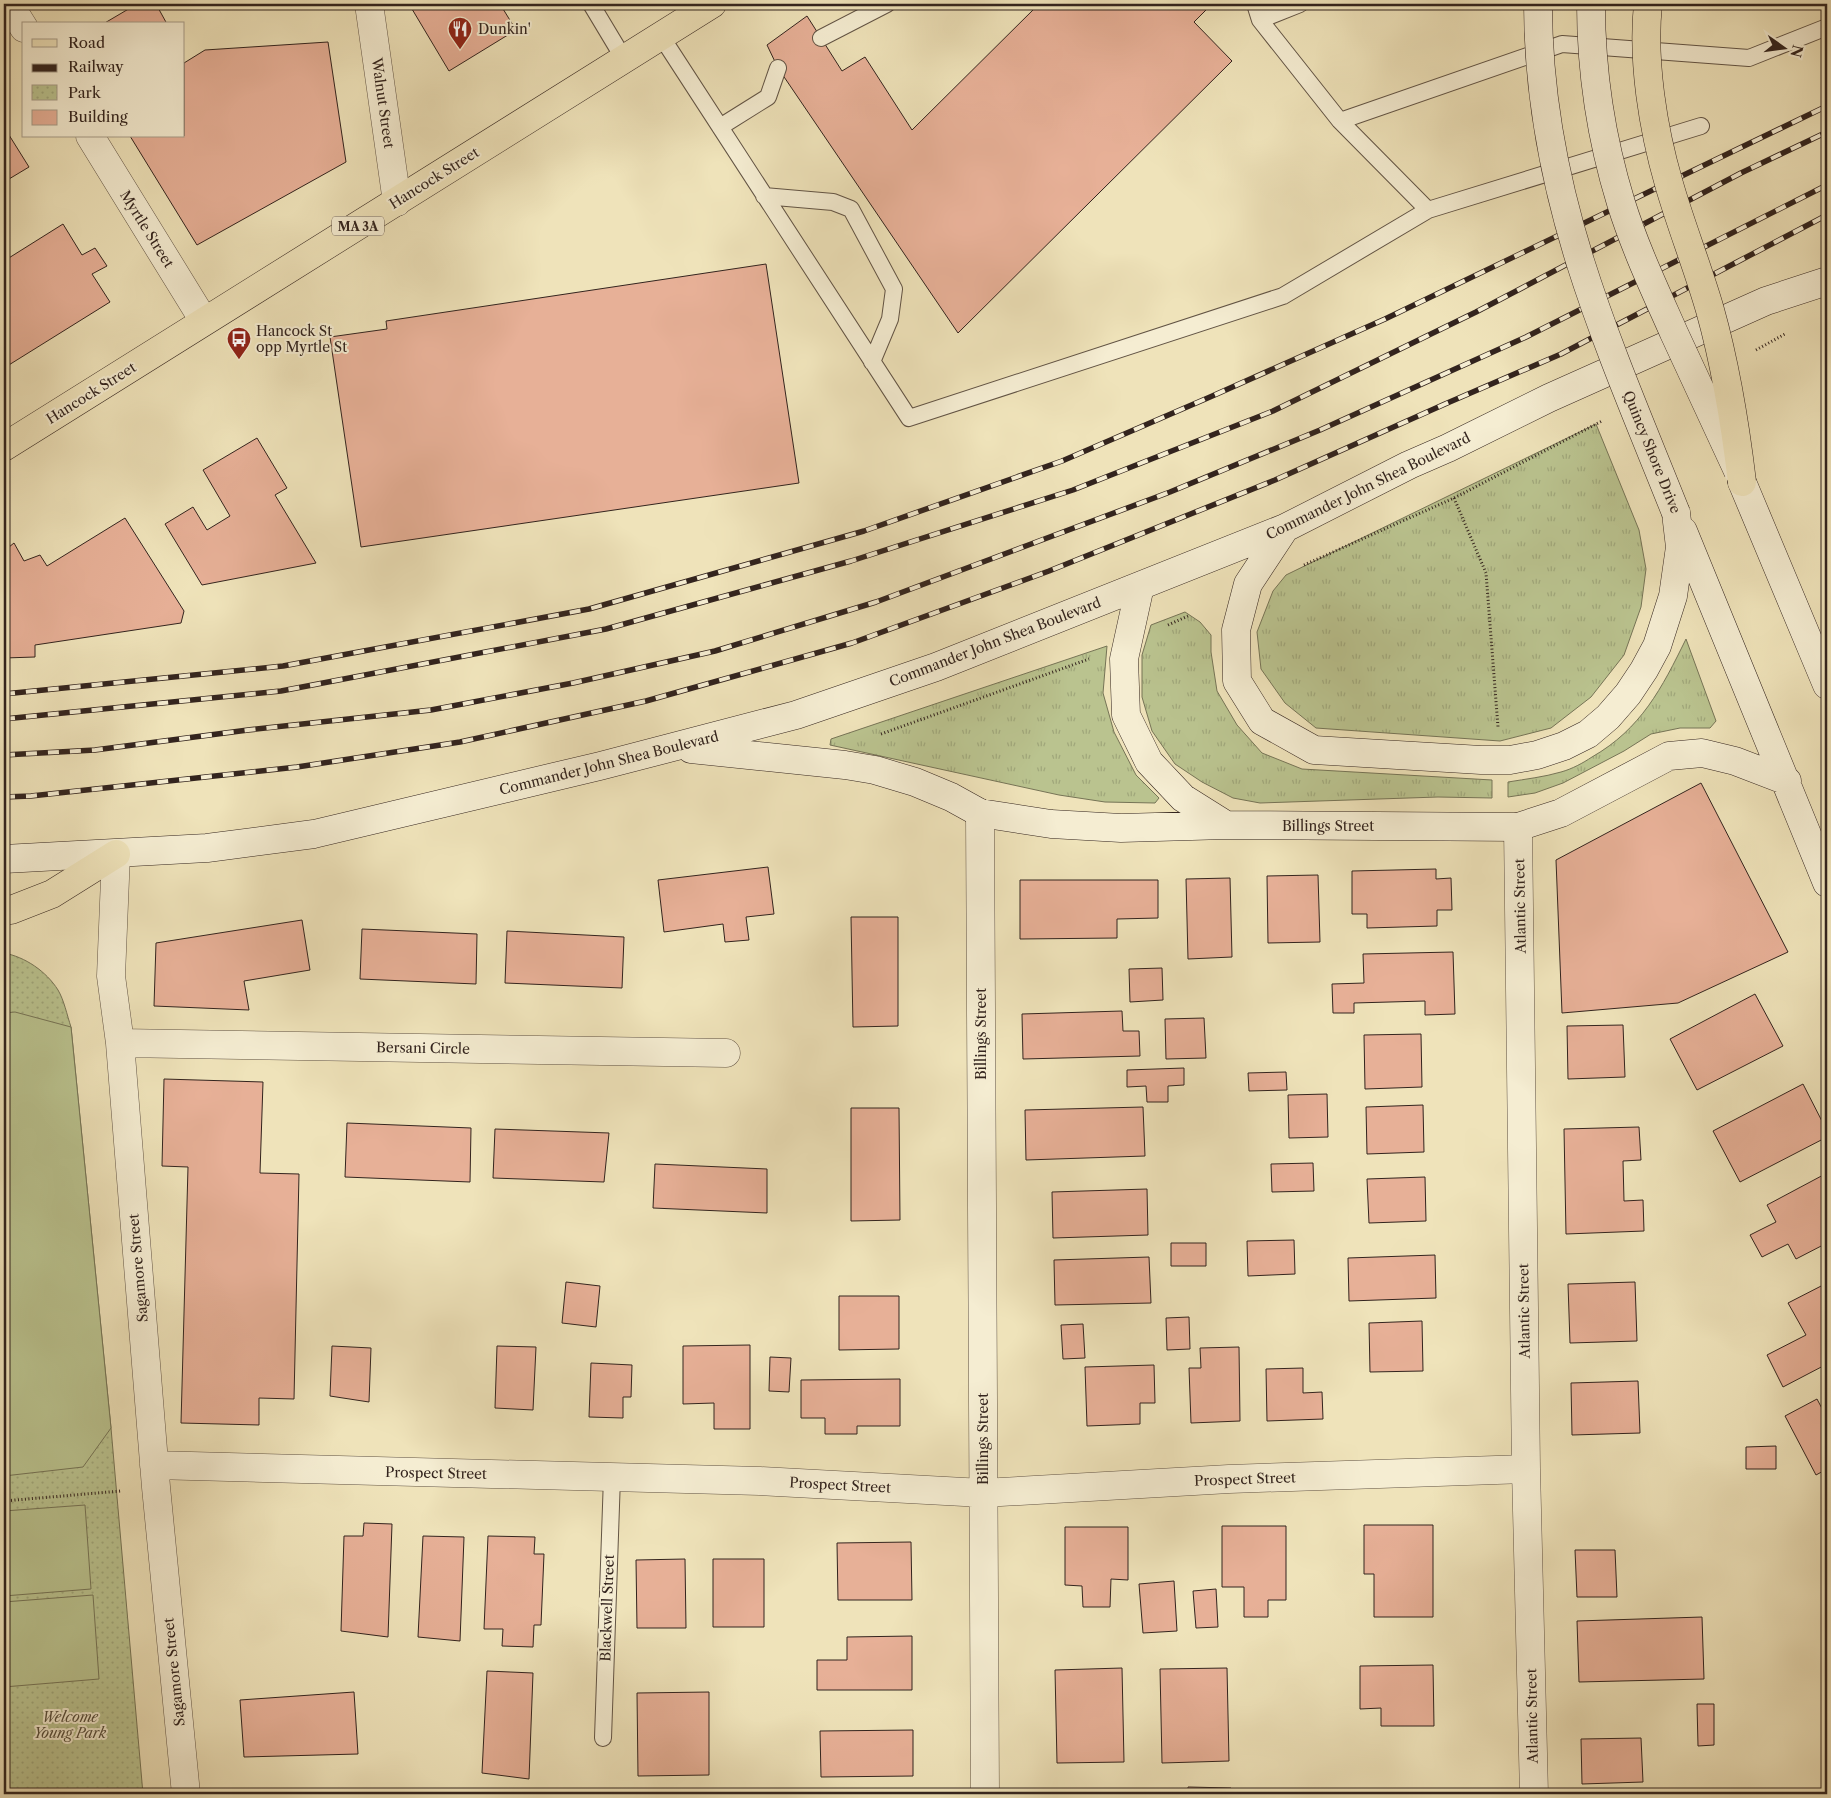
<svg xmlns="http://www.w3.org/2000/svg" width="1831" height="1798" font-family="'Libre Caslon Text',serif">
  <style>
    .grass { fill: url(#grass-tufts); stroke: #767456 }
    .park { fill: url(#park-dots); stroke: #767456 }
    .pitch { fill: #bac38f; stroke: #767456 }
    .building { fill: #e7b097; stroke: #33241e }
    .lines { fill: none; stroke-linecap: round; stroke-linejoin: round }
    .lane-casing { stroke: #625445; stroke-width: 18 }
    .street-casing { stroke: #625445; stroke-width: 29 }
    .secondary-casing { stroke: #33241e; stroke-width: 29 }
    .primary-casing { stroke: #33241e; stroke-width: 29 }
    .path { stroke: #33241e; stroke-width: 3; stroke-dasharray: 1 2.5; stroke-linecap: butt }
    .lane { stroke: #f5edd2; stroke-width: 16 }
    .street { stroke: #f5edd2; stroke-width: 28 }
    .secondary { stroke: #f5edd2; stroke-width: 28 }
    .primary { stroke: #efe3ba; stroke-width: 28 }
    .rail-casing { stroke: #33241e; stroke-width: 5.5 }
    .rail { stroke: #f5edd2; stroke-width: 4; stroke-dasharray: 11; stroke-linecap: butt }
    .secondary-bridge-casing { stroke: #33241e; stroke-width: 29; stroke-linecap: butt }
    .primary-bridge-casing { stroke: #33241e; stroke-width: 29; stroke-linecap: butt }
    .secondary-bridge { stroke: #f5edd2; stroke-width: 28 }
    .primary-bridge { stroke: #efe3ba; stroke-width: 28 }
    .labels { text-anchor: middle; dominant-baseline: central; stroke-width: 4; stroke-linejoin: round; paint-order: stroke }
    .shield { fill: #f5edd2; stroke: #6d6054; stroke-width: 1 }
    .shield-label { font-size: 12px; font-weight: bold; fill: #33241e }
    .poi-label { font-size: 14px; fill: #33241e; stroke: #f5edd2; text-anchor: start }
    .street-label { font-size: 14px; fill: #33241e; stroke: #f5edd2 }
    .park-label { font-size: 14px; font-style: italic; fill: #554c3a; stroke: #f5edd2 }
  </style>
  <defs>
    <pattern id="grass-tufts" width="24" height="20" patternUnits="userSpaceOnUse" patternTransform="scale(1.25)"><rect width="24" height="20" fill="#bac38f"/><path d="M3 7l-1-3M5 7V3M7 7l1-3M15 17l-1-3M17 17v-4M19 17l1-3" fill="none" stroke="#a0a77b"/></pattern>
    <pattern id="park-dots" width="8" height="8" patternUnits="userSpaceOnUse" patternTransform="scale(1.25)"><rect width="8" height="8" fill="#bac38f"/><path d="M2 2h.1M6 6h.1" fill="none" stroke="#a0a77b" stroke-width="1.8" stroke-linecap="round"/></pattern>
  </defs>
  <rect width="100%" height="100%" fill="#efe3ba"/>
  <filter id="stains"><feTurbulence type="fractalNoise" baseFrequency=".004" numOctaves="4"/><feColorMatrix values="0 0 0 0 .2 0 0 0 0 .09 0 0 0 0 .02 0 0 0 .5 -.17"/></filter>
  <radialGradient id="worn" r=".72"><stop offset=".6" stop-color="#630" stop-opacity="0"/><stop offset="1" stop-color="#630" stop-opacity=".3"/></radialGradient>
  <path class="grass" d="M 1596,424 L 1639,530 L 1646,569 L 1641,607 L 1624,655 L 1591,697 L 1551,728 L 1500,741 L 1316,728 L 1285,703 L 1261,669 L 1257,632 L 1273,591 L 1286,575 Z
    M 1185,612 L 1200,622 L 1211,635 L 1211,652 L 1217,691 L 1237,725 L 1262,753 L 1302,769 L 1492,780 L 1492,798 L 1438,797 L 1260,803 L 1233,798 L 1202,782 L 1175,764 L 1152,731 L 1142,697 L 1142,655 L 1151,625 Z
    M 1686,639 L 1716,721 L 1710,728 L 1680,728 L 1651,734 L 1624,751 L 1563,783 L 1535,793 L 1508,797 L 1508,782 C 1526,779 1544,777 1561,772 C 1572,769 1583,763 1592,757 C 1641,729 1662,688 1686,639 Z
    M 1107,646 L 1103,693 L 1114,732 L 1136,775 L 1159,798 L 1155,803 L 1105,802 L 1059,795 L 830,745 L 831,739 Z"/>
  <path class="park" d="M 4,953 C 25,957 46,971 58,990 C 64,1000 67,1015 71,1027 L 111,1428 L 143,1794 L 4,1794 Z"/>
  <path class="pitch" d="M 15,1012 L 71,1027 L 111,1428 L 83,1467 L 4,1476 L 4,1013 Z
    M 85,1505 L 91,1589 L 4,1596 L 4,1511 Z
    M 93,1595 L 99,1679 L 4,1687 L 4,1602 Z"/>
  <path class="building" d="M 137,4 L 156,4 L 167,24 L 103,24 Z
    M 409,4 L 500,4 L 516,30 L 449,71 Z
    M 1039,4 L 1212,4 L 1194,22 L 1232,61 L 958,333 L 778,68 L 767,45 L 807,16 L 842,71 L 865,57 L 912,130 Z
    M 328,42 L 346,162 L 197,245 L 130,136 L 184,136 L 184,63 L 205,50 Z
    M 9,135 L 29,167 L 4,182 L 4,138 Z
    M 63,224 L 82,255 L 95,248 L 107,266 L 92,274 L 110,302 L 4,368 L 4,261 Z
    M 766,264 L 799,483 L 361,547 L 330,337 L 387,329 L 386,321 Z
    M 257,438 L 287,488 L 275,495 L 316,563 L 202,585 L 165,524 L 193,507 L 207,530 L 230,516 L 203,470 Z
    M 125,518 L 184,611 L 181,623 L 35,645 L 35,657 L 4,658 L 4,551 L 14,543 L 24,561 L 40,555 L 47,566 Z
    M 1701,783 L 1788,952 L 1678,1003 L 1562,1013 L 1556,860 Z
    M 768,867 L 774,914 L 746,917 L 749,940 L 725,942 L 723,924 L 664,932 L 658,880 Z
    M 1436,869 L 1436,879 L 1451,878 L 1452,910 L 1437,910 L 1437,926 L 1367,928 L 1367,914 L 1352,914 L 1352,871 Z
    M 1318,875 L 1320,942 L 1268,943 L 1267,876 Z
    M 1230,878 L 1232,957 L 1188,959 L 1186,879 Z
    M 1020,880 L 1158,880 L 1158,918 L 1117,919 L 1117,938 L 1020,939 Z
    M 851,917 L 898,917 L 898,1026 L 853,1027 Z
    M 302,920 L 310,970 L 244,981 L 249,1010 L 154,1006 L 156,943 Z
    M 362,929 L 477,934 L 476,984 L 360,979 Z
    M 507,931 L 624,937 L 622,988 L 505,983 Z
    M 1453,952 L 1455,1014 L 1425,1015 L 1425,1001 L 1354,1003 L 1354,1013 L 1333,1013 L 1332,984 L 1364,983 L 1363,954 Z
    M 1162,968 L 1163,1000 L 1130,1002 L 1129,969 Z
    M 1755,994 L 1783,1046 L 1697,1090 L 1670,1039 Z
    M 1122,1011 L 1123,1031 L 1139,1031 L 1140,1056 L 1023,1059 L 1022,1014 Z
    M 1204,1018 L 1206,1058 L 1166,1059 L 1165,1019 Z
    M 1623,1025 L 1625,1077 L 1568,1079 L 1567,1026 Z
    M 1421,1034 L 1422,1087 L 1365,1089 L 1364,1035 Z
    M 1184,1068 L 1184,1085 L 1168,1086 L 1168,1102 L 1147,1102 L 1146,1086 L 1127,1087 L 1127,1070 Z
    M 1286,1072 L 1287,1090 L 1249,1091 L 1248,1073 Z
    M 164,1079 L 263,1082 L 260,1173 L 299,1174 L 294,1399 L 259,1398 L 259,1425 L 181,1423 L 188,1167 L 162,1166 Z
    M 1803,1084 L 1827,1131 L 1827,1137 L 1740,1182 L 1713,1131 Z
    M 1327,1094 L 1328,1137 L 1289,1138 L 1288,1095 Z
    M 1423,1105 L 1424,1152 L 1367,1154 L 1366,1107 Z
    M 1143,1107 L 1145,1156 L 1026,1160 L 1025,1110 Z
    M 851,1108 L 899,1108 L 900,1220 L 851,1221 Z
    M 347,1123 L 471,1128 L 470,1182 L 345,1177 Z
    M 1639,1127 L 1641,1160 L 1623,1161 L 1624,1201 L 1643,1200 L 1644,1231 L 1566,1234 L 1564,1129 Z
    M 495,1129 L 609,1133 L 604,1182 L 493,1178 Z
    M 1313,1163 L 1314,1191 L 1272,1192 L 1271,1164 Z
    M 655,1164 L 767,1169 L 767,1213 L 653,1208 Z
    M 1827,1173 L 1827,1243 L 1796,1259 L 1788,1244 L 1762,1257 L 1750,1235 L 1776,1222 L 1767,1205 Z
    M 1425,1177 L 1426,1221 L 1369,1223 L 1367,1179 Z
    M 1147,1189 L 1148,1235 L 1053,1238 L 1052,1192 Z
    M 1294,1240 L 1295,1274 L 1248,1276 L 1247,1241 Z
    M 1171,1243 L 1206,1243 L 1206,1266 L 1171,1266 Z
    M 1435,1255 L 1436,1298 L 1349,1301 L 1348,1258 Z
    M 1149,1257 L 1151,1303 L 1055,1305 L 1054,1260 Z
    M 566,1282 L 600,1286 L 596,1327 L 562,1323 Z
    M 1635,1282 L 1637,1341 L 1570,1343 L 1568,1284 Z
    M 1827,1283 L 1827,1344 L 1822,1347 L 1827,1358 L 1827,1364 L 1783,1387 L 1767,1355 L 1806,1335 L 1788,1303 Z
    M 839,1296 L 899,1296 L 899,1349 L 839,1350 Z
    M 1189,1317 L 1190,1349 L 1167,1350 L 1166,1318 Z
    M 1422,1321 L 1423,1371 L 1370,1372 L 1369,1323 Z
    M 1083,1324 L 1085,1358 L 1063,1359 L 1061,1325 Z
    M 750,1345 L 750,1429 L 714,1429 L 714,1403 L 683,1404 L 683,1346 Z
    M 332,1346 L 371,1348 L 369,1402 L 330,1396 Z
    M 497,1346 L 536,1347 L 533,1410 L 495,1408 Z
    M 1239,1347 L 1240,1421 L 1191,1423 L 1189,1368 L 1201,1368 L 1200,1348 Z
    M 770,1357 L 791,1358 L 789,1392 L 769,1391 Z
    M 591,1363 L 632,1365 L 631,1397 L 623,1397 L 623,1418 L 589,1417 Z
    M 1154,1365 L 1155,1403 L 1140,1403 L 1140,1424 L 1087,1426 L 1085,1367 Z
    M 1303,1368 L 1303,1393 L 1322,1392 L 1323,1419 L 1267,1421 L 1266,1369 Z
    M 900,1379 L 900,1426 L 857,1426 L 857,1434 L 825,1434 L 825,1418 L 801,1418 L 801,1380 Z
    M 1638,1381 L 1640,1433 L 1572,1435 L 1571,1383 Z
    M 1817,1399 L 1827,1418 L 1827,1469 L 1816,1475 L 1785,1416 Z
    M 1776,1446 L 1776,1469 L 1746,1469 L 1746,1447 Z
    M 364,1523 L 392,1524 L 388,1637 L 341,1631 L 344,1536 L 363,1536 Z
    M 1364,1525 L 1433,1525 L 1433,1617 L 1374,1617 L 1374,1574 L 1364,1574 Z
    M 1222,1526 L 1286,1526 L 1286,1600 L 1268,1600 L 1268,1617 L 1244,1617 L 1244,1587 L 1222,1587 Z
    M 1065,1527 L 1128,1527 L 1128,1580 L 1111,1579 L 1110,1607 L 1083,1607 L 1082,1586 L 1065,1585 Z
    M 423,1536 L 464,1537 L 460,1641 L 418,1637 Z
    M 488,1536 L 535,1537 L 534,1554 L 544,1554 L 541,1625 L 534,1625 L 533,1647 L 502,1646 L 503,1629 L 484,1629 Z
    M 911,1542 L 912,1600 L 838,1600 L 837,1543 Z
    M 1575,1550 L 1615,1550 L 1617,1597 L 1577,1597 Z
    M 685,1559 L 686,1628 L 637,1628 L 636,1560 Z
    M 713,1559 L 764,1559 L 764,1627 L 713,1627 Z
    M 1174,1581 L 1177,1631 L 1143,1633 L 1139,1584 Z
    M 1216,1589 L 1218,1627 L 1196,1628 L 1193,1591 Z
    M 1702,1617 L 1704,1679 L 1579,1682 L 1577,1621 Z
    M 912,1636 L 912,1690 L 817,1690 L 817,1660 L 847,1660 L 847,1637 Z
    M 1433,1665 L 1434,1726 L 1381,1726 L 1381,1708 L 1360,1709 L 1360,1666 Z
    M 1122,1668 L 1124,1762 L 1057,1763 L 1055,1670 Z
    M 1227,1668 L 1229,1761 L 1162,1763 L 1160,1669 Z
    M 487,1671 L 533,1673 L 529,1779 L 482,1773 Z
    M 354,1692 L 358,1754 L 244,1757 L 240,1700 Z
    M 709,1692 L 709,1775 L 638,1776 L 637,1693 Z
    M 1697,1704 L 1714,1704 L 1714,1745 L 1698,1746 Z
    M 913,1730 L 913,1776 L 821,1777 L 820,1731 Z
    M 1641,1738 L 1643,1782 L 1582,1784 L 1581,1739 Z
    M 1188,1787 L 1231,1788 L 1231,1794 L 1188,1794 Z"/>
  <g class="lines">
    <defs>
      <path id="lane" d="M 591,4 L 624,59
        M 1255,4 L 1260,20 L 1340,121 L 1428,210
        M 1260,20 L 1300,4
        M 661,36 L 909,418 L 1283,296 L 1428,210 L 1701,126
        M 821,38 L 887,4
        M 1340,121 L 1562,44 L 1749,58 L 1827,27
        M 720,127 L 768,97 L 778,68
        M 764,196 L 833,202 L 851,209 L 894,289 L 890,319 L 872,362
        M 603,1738 L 612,1477"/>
      <path id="street" d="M 9,4 L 24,28
        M 369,4 L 397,202
        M 90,136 L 204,321
        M 980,813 L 985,1794
        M 1518,827 L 1526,1469 L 1534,1794
        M 116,854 L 111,976 L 120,1043 L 156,1487 L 186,1794
        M 120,1043 L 726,1053
        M 154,1465 L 760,1481 L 983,1493 L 1229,1479 L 1526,1469"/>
      <path id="secondary" d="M 1742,482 L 1827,685
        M 1285,528 L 1248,584 L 1236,630 L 1237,681 L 1262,721 L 1314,750 L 1481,760 L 1510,760 L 1537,755 L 1564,746 L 1588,734 L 1608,717 L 1628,694 L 1644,670 L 1657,646 L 1673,596 L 1680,547 L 1676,513
        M 1683,531 L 1827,883
        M 1140,586 L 1124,659 L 1126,715 L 1149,762 L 1183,798 L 1226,825
        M 691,749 L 845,765 L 875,770 L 915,782 L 951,797 L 980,813 L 1051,824 L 1121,828 L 1226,825 L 1518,827 L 1561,813 L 1669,756 L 1702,753 L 1735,761 L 1787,781
        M 4,859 L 207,848 L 314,834 L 600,766 L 796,715 L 936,667 L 1285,528 L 1409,465 L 1448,448 L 1549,398 L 1766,301 L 1827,281"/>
      <path id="primary" d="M 4,447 L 712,4
        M 4,911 L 11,910 L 52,894 L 116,854"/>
    </defs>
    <use href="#lane" class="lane-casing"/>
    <use href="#street" class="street-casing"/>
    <use href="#secondary" class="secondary-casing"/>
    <use href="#primary" class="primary-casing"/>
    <path class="path" d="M 1756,350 L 1785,334
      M 1454,498 L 1486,573 L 1498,727
      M 1304,565 L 1454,498 L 1602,421
      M 1168,625 L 1188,616
      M 881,734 L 1089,659
      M 4,1501 L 121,1491"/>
    <use href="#lane" class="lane"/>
    <use href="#street" class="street"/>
    <use href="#secondary" class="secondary"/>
    <use href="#primary" class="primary"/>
    <defs>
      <path id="rail" d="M 4,694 L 283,666 L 589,609 L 864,531 L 1062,461 L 1210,397 L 1385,319 L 1827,106
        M 4,719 L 281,691 L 606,629 L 851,561 L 1073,490 L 1273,411 L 1476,312 L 1741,173 L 1827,132
        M 4,755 L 95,750 L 248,730 L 431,710 L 573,683 L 715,651 L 876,602 L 1170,492 L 1320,430 L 1526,337 L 1827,185
        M 4,797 L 31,796 L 297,767 L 460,742 L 646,701 L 852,643 L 1049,571 L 1275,480 L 1445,404 L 1561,354 L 1827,215"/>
    </defs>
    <use href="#rail" class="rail-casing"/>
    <use href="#rail" class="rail"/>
    <defs>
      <path id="secondary-bridge" d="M 1538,4 C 1538,91 1554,178 1580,261 C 1607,347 1643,430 1676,513
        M 1591,4 C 1591,71 1601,138 1621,203 C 1635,248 1655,290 1674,333 C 1695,379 1717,425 1738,471"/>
      <path id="primary-bridge" d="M 1648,4 C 1642,61 1653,129 1669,184 C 1681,226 1698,268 1710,310 C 1726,367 1735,423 1742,482"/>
    </defs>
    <use href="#secondary-bridge" class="secondary-bridge-casing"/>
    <use href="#primary-bridge" class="primary-bridge-casing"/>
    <use href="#secondary-bridge" class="secondary-bridge"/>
    <use href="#primary-bridge" class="primary-bridge"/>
  </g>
  <defs>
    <symbol id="restaurant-pin" viewBox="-11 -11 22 30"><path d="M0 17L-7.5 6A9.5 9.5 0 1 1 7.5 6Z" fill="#8f2418" stroke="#f5edd2"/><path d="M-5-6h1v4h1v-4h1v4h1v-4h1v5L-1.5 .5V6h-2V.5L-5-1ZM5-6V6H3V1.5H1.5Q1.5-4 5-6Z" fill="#fff"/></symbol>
    <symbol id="bus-pin" viewBox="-11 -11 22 30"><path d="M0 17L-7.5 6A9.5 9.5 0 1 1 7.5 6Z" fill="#8f2418" stroke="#f5edd2"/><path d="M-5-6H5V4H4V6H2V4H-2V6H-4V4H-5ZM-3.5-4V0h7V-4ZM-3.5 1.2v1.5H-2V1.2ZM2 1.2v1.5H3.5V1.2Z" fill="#fff"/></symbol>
  </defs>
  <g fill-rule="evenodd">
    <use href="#restaurant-pin" x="446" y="15" width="28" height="38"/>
    <use href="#bus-pin" x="225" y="325" width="28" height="38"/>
  </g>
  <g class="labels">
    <rect class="shield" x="332" y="216.5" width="52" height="19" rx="4"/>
    <g class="shield-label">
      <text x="358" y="226">MA 3A</text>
    </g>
    <g class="poi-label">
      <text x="478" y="29">Dunkin'</text>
      <text x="256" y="331">Hancock St<tspan x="256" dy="16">opp Myrtle St</tspan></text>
    </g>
    <g class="street-label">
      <text transform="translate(383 103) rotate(82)">Walnut Street</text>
      <text transform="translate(434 178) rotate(-32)">Hancock Street</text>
      <text transform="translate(147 229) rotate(58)">Myrtle Street</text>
      <text transform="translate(91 393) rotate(-32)">Hancock Street</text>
      <text transform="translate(1652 452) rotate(68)">Quincy Shore Drive</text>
      <text transform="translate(1368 486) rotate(-26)">Commander John Shea Boulevard</text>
      <text transform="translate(995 642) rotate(-21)">Commander John Shea Boulevard</text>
      <text transform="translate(609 763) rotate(-14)">Commander John Shea Boulevard</text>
      <text x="1328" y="826">Billings Street</text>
      <text transform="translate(1520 906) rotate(-91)">Atlantic Street</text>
      <text transform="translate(981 1034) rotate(-90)">Billings Street</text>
      <text transform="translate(423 1048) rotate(1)">Bersani Circle</text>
      <text transform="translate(138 1268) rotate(-95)">Sagamore Street</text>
      <text transform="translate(1524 1311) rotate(-91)">Atlantic Street</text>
      <text transform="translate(983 1439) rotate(-90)">Billings Street</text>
      <text transform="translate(436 1473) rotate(1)">Prospect Street</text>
      <text transform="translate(1245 1479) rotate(-2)">Prospect Street</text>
      <text transform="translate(840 1485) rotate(3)">Prospect Street</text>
      <text transform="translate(607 1608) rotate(-88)">Blackwell Street</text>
      <text transform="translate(174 1672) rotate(-96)">Sagamore Street</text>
      <text transform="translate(1532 1716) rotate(-91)">Atlantic Street</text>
    </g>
    <g class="park-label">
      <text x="70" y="1717">Welcome<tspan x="70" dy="16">Young Park</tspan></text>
    </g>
  </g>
  <rect width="1831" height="1798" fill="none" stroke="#efe3ba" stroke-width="20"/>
  <rect x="5" y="5" width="1821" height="1788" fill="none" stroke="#33241e" stroke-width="2.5"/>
  <rect x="10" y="10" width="1811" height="1778" fill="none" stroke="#33241e"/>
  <rect x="22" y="22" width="162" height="115" fill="#f5edd2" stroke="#a79d8a"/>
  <rect x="32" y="39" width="25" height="8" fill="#efe3ba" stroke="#a79d8a"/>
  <text x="68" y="48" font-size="15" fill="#33241e">Road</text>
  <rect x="32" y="64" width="25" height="8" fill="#33241e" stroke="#a79d8a"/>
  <text x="68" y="72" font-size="15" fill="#33241e">Railway</text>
  <rect x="32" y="85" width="25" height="15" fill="url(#park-dots)" stroke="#a79d8a"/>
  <text x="68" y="98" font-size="15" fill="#33241e">Park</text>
  <rect x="32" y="110" width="25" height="15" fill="#e7b097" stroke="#a79d8a"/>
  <text x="68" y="122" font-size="15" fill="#33241e">Building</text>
  <g transform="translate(1784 48) rotate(104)" stroke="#f5edd2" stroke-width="4" paint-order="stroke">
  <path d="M0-4L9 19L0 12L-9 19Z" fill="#33241e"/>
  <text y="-8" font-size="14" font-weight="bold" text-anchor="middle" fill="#33241e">N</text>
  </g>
  <rect width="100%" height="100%" filter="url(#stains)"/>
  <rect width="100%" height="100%" fill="url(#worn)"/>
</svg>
